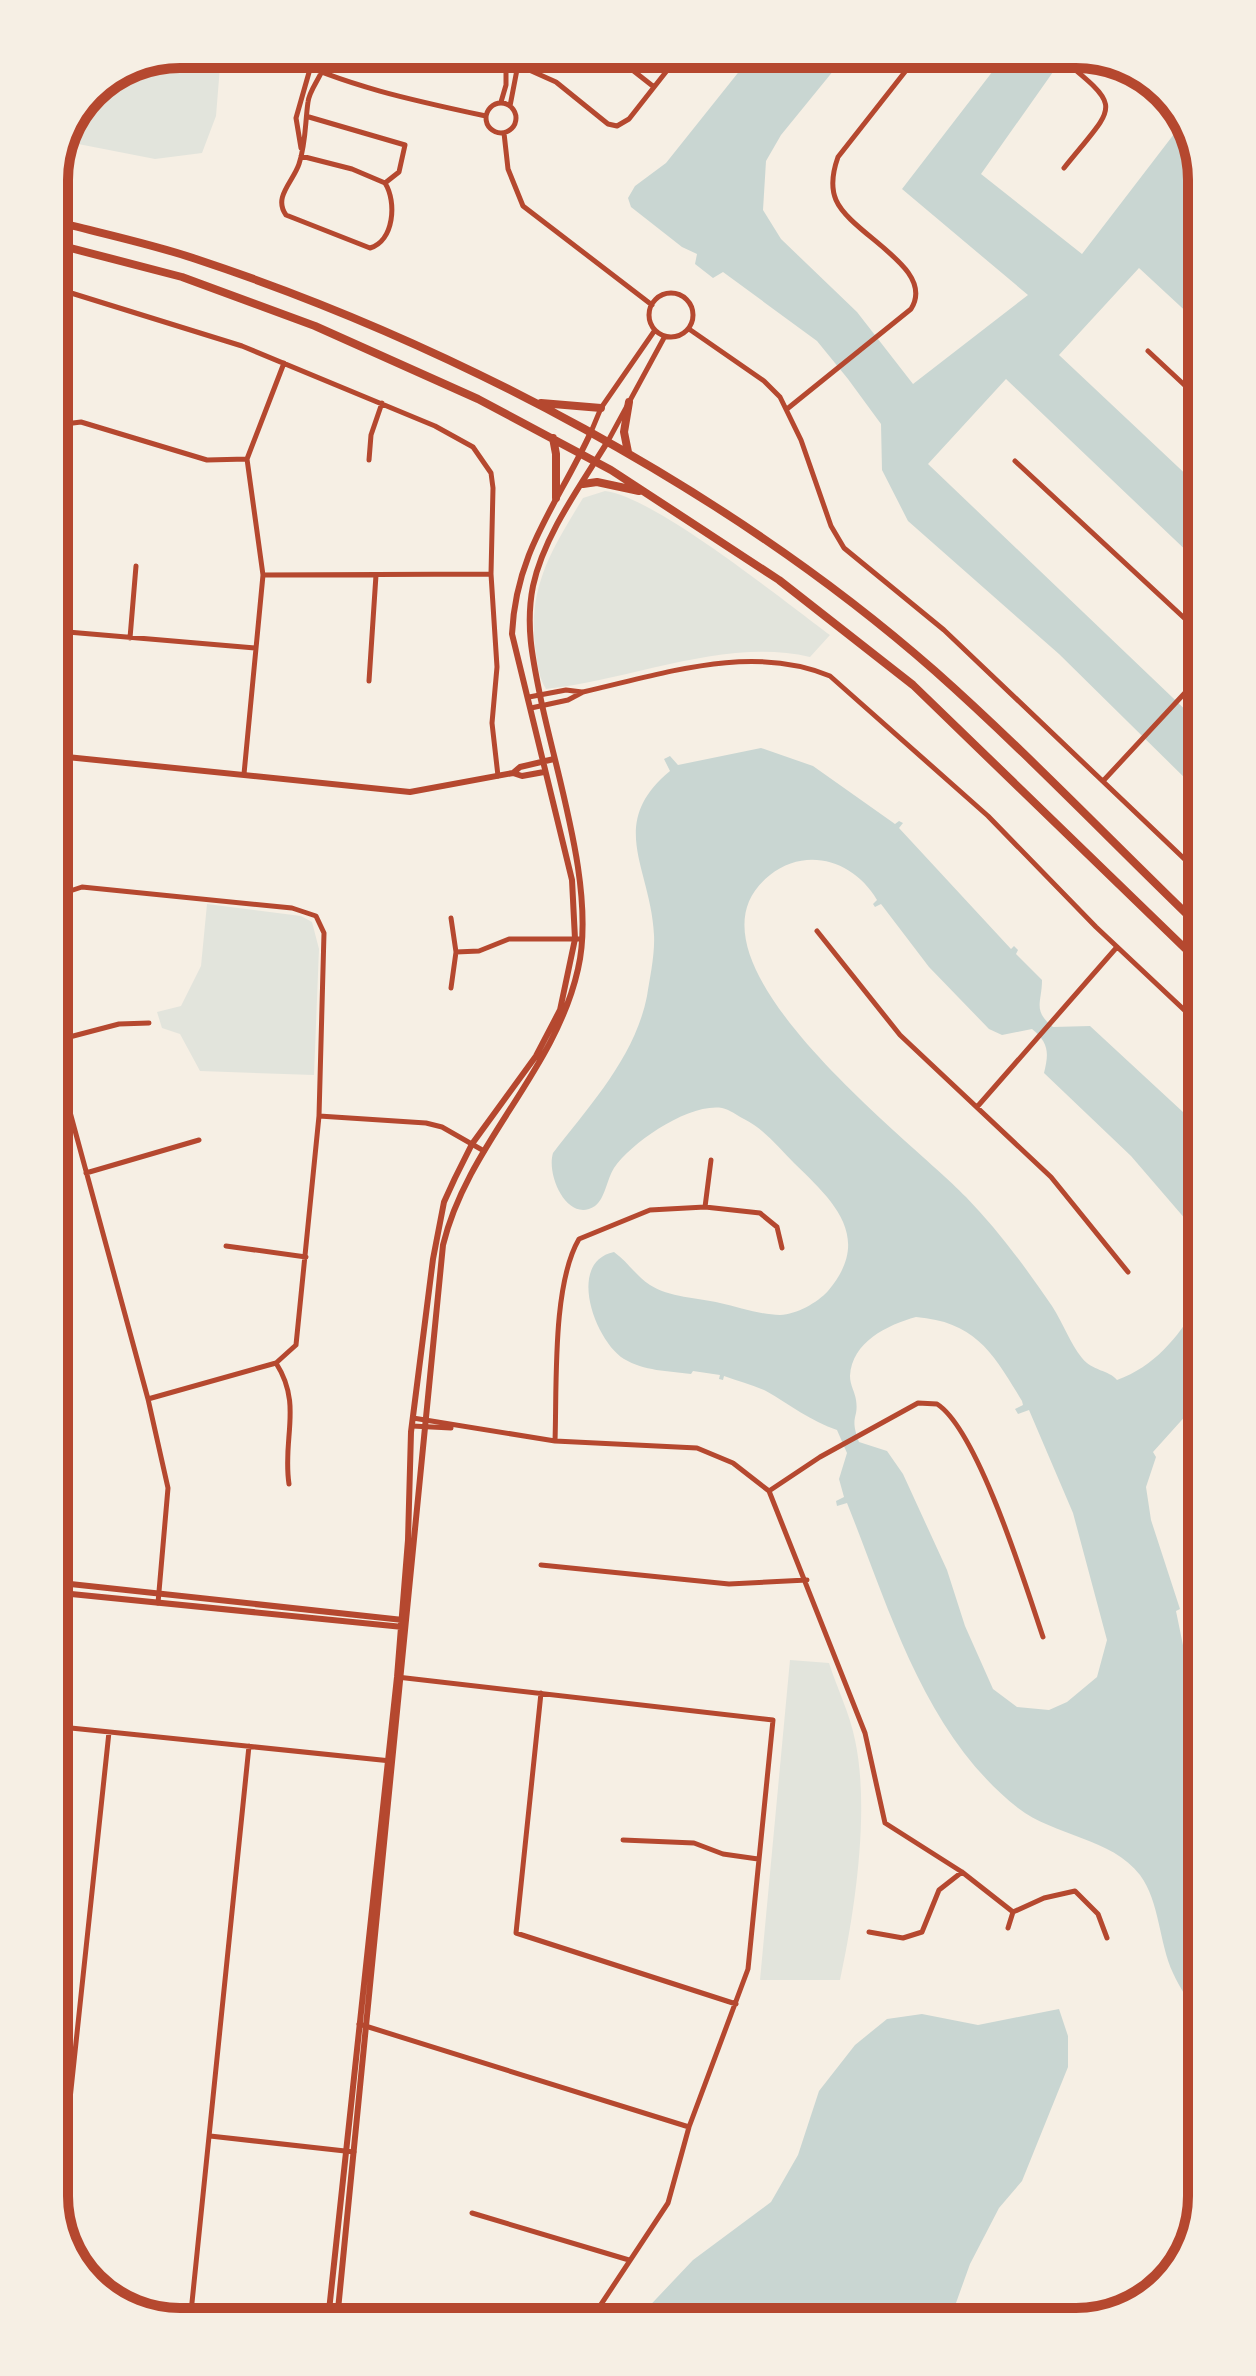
<svg xmlns="http://www.w3.org/2000/svg" width="1256" height="2376" font-family="'Noto Sans',sans-serif">
  <style>
    .green { fill: #e2e4dc }
    .water { fill: #c9d6d2; fill-rule: evenodd }
    .lines { fill: none; stroke-linecap: round; stroke-linejoin: round }
    .minor { stroke: #b5482f; stroke-width: 5 }
    .tertiary { stroke: #b5482f; stroke-width: 6 }
    .trunk { stroke: #b5482f; stroke-width: 8 }
    .rim { fill: none; stroke: #b5482f; stroke-width: 10 }
  </style>
  <rect width="100%" height="100%" fill="#f6efe4"/>
  <path class="green" d="M 180,54 L 221,54 L 216,116 L 202,153 L 155,159 L 68,142 L 91,91 Z
    M 605,491 C 654,496 785,602 830,635 L 810,657 C 726,637 632,680 546,689 C 539,678 538,667 536,654 C 526,589 551,551 583,498 Z
    M 207,904 L 301,916 L 312,922 L 319,949 L 314,1075 L 200,1071 L 180,1034 L 162,1028 L 157,1012 L 181,1006 L 201,966 Z
    M 790,1660 L 829,1663 C 837,1688 850,1714 855,1740 C 870,1809 855,1911 840,1980 L 760,1980 Z"/>
  <path class="water" d="M 753,54 L 847,54 L 781,135 L 766,161 L 763,210 L 781,239 L 857,312 L 913,384 L 1028,295 L 902,189 L 1006,54 L 1029,54 L 1053,72 L 981,174 L 1082,254 L 1184,121 C 1198,139 1197,206 1183,224 L 1193,234 L 1193,318 L 1139,268 L 1059,355 L 1194,482 L 1194,558 L 1006,379 L 928,464 L 1195,719 L 1195,788 L 1059,654 L 908,521 L 882,470 L 881,424 L 848,379 L 817,341 L 723,272 L 713,278 L 695,264 L 697,254 L 682,247 L 631,207 L 628,198 L 635,186 L 666,163 Z
    M 761,748 L 813,766 L 895,824 L 899,821 L 903,823 L 899,828 L 1011,949 L 1014,946 L 1018,950 L 1016,954 L 1042,980 C 1042,1003 1032,1010 1053,1027 L 1090,1026 L 1197,1125 L 1197,1240 L 1193,1228 L 1131,1156 L 1044,1073 C 1049,1053 1049,1043 1032,1029 L 1002,1035 L 989,1029 L 929,967 L 881,904 L 875,907 L 873,904 L 877,900 C 854,861 807,846 770,875 C 665,957 914,1142 966,1197 C 998,1230 1026,1268 1052,1306 C 1063,1323 1070,1343 1082,1358 C 1092,1371 1109,1370 1117,1380 C 1155,1366 1176,1339 1198,1305 L 1198,1402 L 1153,1452 L 1156,1457 L 1146,1487 L 1151,1520 L 1180,1609 L 1176,1611 L 1186,1660 L 1200,1696 L 1201,2020 C 1192,2005 1180,1989 1173,1973 C 1159,1943 1160,1902 1140,1875 C 1112,1838 1054,1836 1018,1808 C 924,1734 890,1610 847,1503 L 837,1506 L 836,1501 L 844,1497 L 839,1479 L 847,1453 L 837,1430 C 812,1422 789,1404 766,1391 C 753,1385 738,1381 724,1376 L 723,1380 L 719,1379 L 720,1375 L 693,1371 L 691,1374 C 668,1371 644,1371 624,1359 C 595,1341 566,1262 614,1252 C 627,1261 636,1276 650,1285 C 668,1297 699,1298 720,1303 C 739,1307 761,1315 780,1315 C 797,1314 817,1303 828,1291 C 874,1237 832,1200 794,1163 C 778,1147 764,1129 744,1119 C 738,1116 729,1109 722,1108 C 689,1103 632,1142 614,1168 C 607,1179 605,1199 595,1206 C 568,1224 546,1176 553,1153 C 590,1105 635,1057 647,996 C 650,977 655,954 654,935 C 651,868 606,824 670,771 L 664,759 L 670,756 L 678,765 ZM 916,1317 C 976,1322 993,1353 1022,1401 L 1023,1405 L 1015,1409 L 1018,1414 L 1029,1410 L 1073,1513 L 1107,1640 L 1097,1677 L 1067,1702 L 1049,1710 L 1017,1707 L 993,1689 L 965,1626 L 947,1570 L 903,1474 L 887,1451 L 859,1442 C 849,1416 859,1419 856,1400 C 855,1392 850,1385 850,1376 C 852,1342 887,1325 916,1317 Z
    M 1059,2009 L 1068,2036 L 1068,2067 L 1022,2181 L 999,2208 L 970,2264 L 952,2314 L 639,2317 L 693,2260 L 771,2202 L 798,2155 L 819,2091 L 855,2045 L 887,2019 L 922,2014 L 978,2025 Z"/>
  <g class="lines">
    <path class="minor" d="M 280,54 C 345,86 416,101 486,116
      M 612,54 L 654,87
      M 1056,54 C 1124,110 1118,101 1064,168
      M 518,65 L 556,82 L 608,124 L 617,126 L 629,119 L 680,54
      M 501,102 L 506,85 L 506,54
      M486 118a15 15 0 1 1 30 0a15 15 0 1 1-30 0Z
      M 510,106 L 520,54
      M 309,117 L 405,145 L 399,172 L 385,183
      M 504,133 L 508,169 L 523,206 L 652,305
      M 301,148 L 296,118 L 310,69
      M 301,156 L 352,169 L 385,183 C 397,202 394,241 370,248 L 286,215 C 273,197 293,182 299,164 C 306,143 305,123 308,102 C 309,92 317,82 321,73
      M 55,288 L 242,346 L 435,426 L 473,447 L 491,473 L 493,488 L 491,574 L 497,667 L 492,723 L 498,776
      M649 315a22 22 0 1 1 44 0a22 22 0 1 1-44 0Z
      M 689,329 L 764,381 L 780,397 L 801,440 L 831,526 L 844,548 L 944,630 L 1196,870
      M 1148,351 L 1193,393
      M 787,409 L 911,309 C 937,268 851,235 836,200 C 830,186 833,171 838,157 L 919,54
      M 591,432 L 601,408 L 655,330
      M 55,436 L 65,424 L 81,422 L 207,460 L 247,459
      M 608,441 L 665,336
      M 369,460 L 371,435 L 382,403
      M 1015,461 L 1195,628
      M 263,575 L 491,574
      M 56,631 L 255,648
      M 130,638 L 136,566
      M 369,681 L 376,575
      M 529,697 L 566,690 L 582,692
      M 531,708 L 568,700 L 583,692 C 663,674 751,643 830,676 L 988,816 L 1096,927 L 1196,1021
      M 244,774 L 263,575 L 247,459 L 284,363
      M 1104,780 L 1195,682
      M 58,895 L 82,887 L 292,908 L 316,916 L 324,933 L 319,1116 L 296,1345 L 276,1363 L 148,1399
      M 451,918 L 456,952 L 451,988
      M 817,931 L 900,1035 L 1051,1177 L 1128,1272
      M 456,952 L 479,951 L 509,939 L 582,939
      M 58,1040 L 119,1024 L 149,1023
      M 58,1068 L 148,1399 L 168,1488 L 158,1603
      M 977,1107 L 1117,947
      M 319,1116 L 426,1123 L 442,1127 L 484,1151
      M 86,1173 L 199,1140
      M 705,1207 L 711,1160
      M 226,1246 L 306,1257
      M 276,1363 C 303,1405 282,1438 289,1484
      M 413,1418 L 555,1441 L 697,1448 L 733,1463 L 769,1491 L 865,1733 L 885,1823 L 962,1872 L 1013,1912 L 1044,1898 L 1075,1891 L 1098,1914 L 1107,1938
      M 412,1426 L 451,1428
      M 555,1441 C 557,1387 552,1285 579,1239 L 650,1210 L 705,1207 L 760,1213 L 777,1227 L 782,1248
      M 769,1491 L 820,1457 L 918,1403 L 937,1404 C 978,1430 1026,1587 1043,1637
      M 541,1565 L 729,1584 L 807,1580
      M 397,1677 L 773,1720 L 748,1969 L 689,2127 L 668,2203 L 592,2318
      M 541,1693 L 516,1933 L 736,2004
      M 61,1727 L 391,1761
      M 623,1840 L 694,1843 L 723,1854 L 758,1859
      M 1008,1928 L 1013,1912
      M 869,1932 L 903,1938 L 922,1932 L 939,1890 L 962,1872
      M 359,2024 L 689,2127
      M 210,2136 L 354,2152
      M 63,2165 L 109,1732
      M 472,2213 L 629,2260
      M 190,2322 L 249,1746"/>
    <path class="tertiary" d="M 57,756 L 410,792 L 513,773 L 520,767 L 554,759
      M 513,773 L 522,776 L 544,772
      M 61,1583 L 403,1620
      M 61,1593 L 403,1627
      M 328,2320 L 397,1677 L 408,1540 L 411,1432 L 433,1259 L 444,1202 L 455,1178 L 472,1144 L 536,1056 L 560,1010 L 575,939 L 572,880 L 512,634 C 516,550 558,504 591,432
      M 337,2320 L 443,1245 C 468,1143 555,1072 578,969 C 596,892 557,777 541,700 C 533,661 525,626 533,586 C 544,535 581,485 608,441"/>
    <path class="trunk" d="M 54,221 C 100,233 148,243 193,258 C 453,344 729,490 935,671 C 1025,751 1109,839 1196,923
      M 55,244 L 182,277 L 315,326 L 478,399 L 611,470 L 779,580 L 913,685 L 1196,959
      M 541,403 L 601,408
      M 553,438 L 556,454 L 556,498
      M 628,452 L 624,432 L 629,402
      M 583,484 L 597,482 L 639,491"/>
  </g>
  <path d="M0 0H1256V2376H0ZM180 68H1076A112 112 0 0 1 1188 180V2196A112 112 0 0 1 1076 2308H180A112 112 0 0 1 68 2196V180A112 112 0 0 1 180 68Z" fill="#f6efe4" fill-rule="evenodd"/>
  <path class="rim" d="M180 68H1076A112 112 0 0 1 1188 180V2196A112 112 0 0 1 1076 2308H180A112 112 0 0 1 68 2196V180A112 112 0 0 1 180 68Z"/>
</svg>
